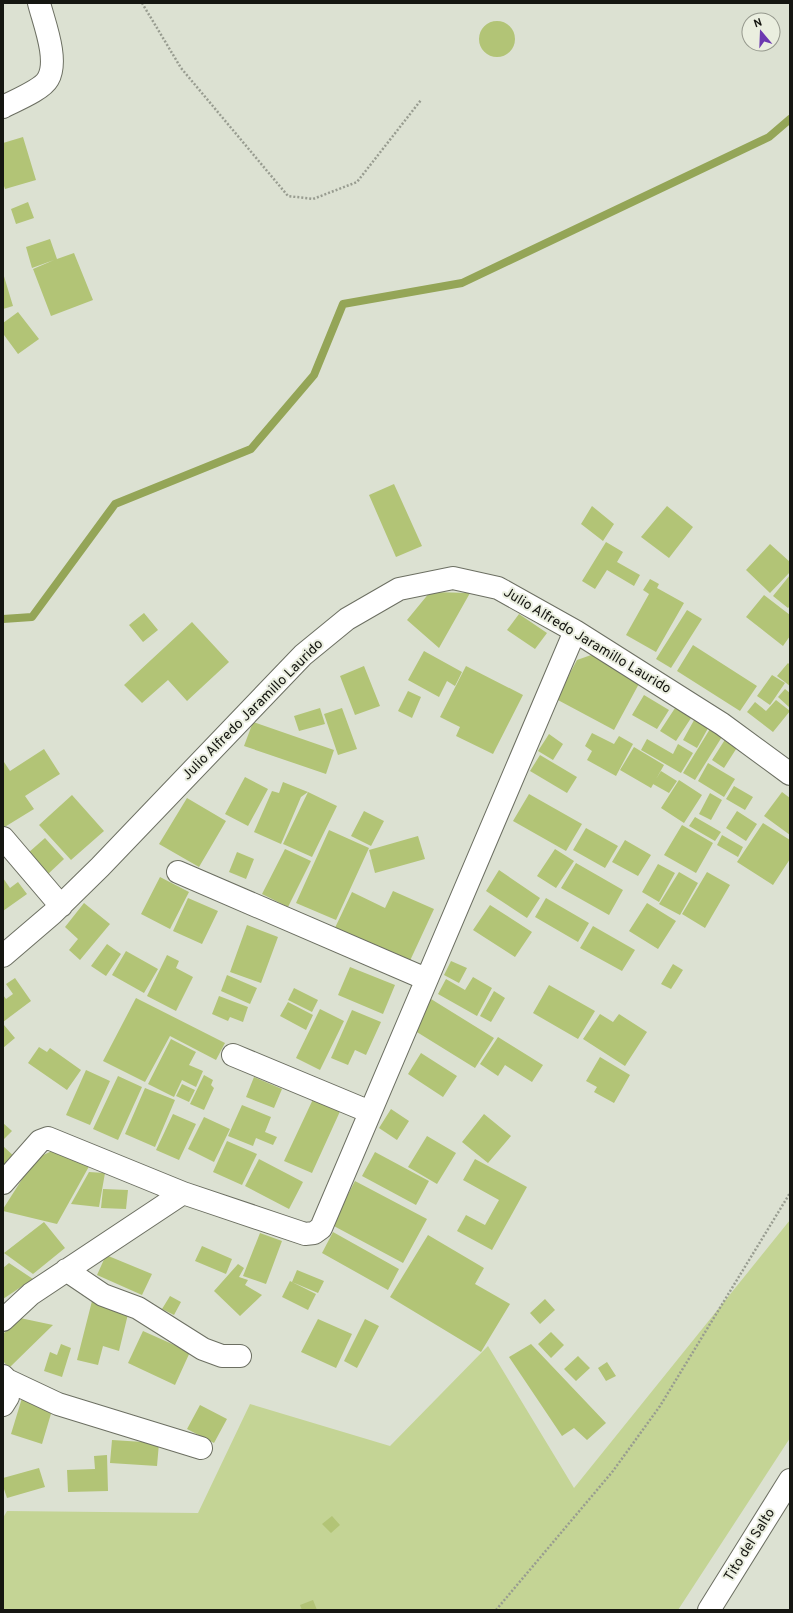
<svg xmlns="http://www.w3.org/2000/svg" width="793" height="1613" font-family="Overpass,sans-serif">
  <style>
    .green { fill: #c4d495 }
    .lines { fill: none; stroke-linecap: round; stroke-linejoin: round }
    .stream { stroke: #94a557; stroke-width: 8 }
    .building { fill: #b2c476 }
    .minor-casing { stroke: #6c6f62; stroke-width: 24 }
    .path { stroke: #989c90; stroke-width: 2.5; stroke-dasharray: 2 2; stroke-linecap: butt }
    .minor { stroke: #fff; stroke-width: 22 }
    .labels { text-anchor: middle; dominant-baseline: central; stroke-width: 4; stroke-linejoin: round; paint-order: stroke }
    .street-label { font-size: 14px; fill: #151611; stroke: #eaeedf }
  </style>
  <rect width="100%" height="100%" fill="#dce1d2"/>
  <path class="green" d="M 790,1220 L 790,1438 L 678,1610 L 3,1610 L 3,1518 L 7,1511 L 198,1513 L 250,1404 L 390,1446 L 488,1346 L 574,1488 Z"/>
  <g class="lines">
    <path class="stream" d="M 3,619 L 32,617 L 115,504 L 251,449 L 314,375 L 343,304 L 462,283 L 769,137 L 790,119"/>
  </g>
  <path class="building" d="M479 39a18 18 0 1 1 36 0a18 18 0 1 1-36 0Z
    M 23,137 L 36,180 L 5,189 L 3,183 L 3,143 Z
    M 28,202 L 34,218 L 16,224 L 11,209 Z
    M 50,239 L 57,259 L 74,253 L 93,300 L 51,316 L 33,269 L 54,260 L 32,268 L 26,247 Z
    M 3,273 L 13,306 L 3,309 Z
    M 18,312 L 39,339 L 18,354 L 4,335 L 3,336 L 3,323 Z
    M 394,484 L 422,546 L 396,557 L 369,495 Z
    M 592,506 L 614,524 L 603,541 L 581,524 Z
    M 667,506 L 693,527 L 669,558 L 641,537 Z
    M 606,542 L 623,552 L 617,562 L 640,575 L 634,586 L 607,570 L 595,589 L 582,581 Z
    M 770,544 L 790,562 L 790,572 L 770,593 L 746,570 Z
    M 790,575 L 790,606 L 788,608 L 773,596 Z
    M 650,579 L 659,584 L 657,588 L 684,603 L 656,652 L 626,635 L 649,594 L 643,590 Z
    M 430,592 L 470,593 L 439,648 L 407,620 Z
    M 764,595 L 790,615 L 790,636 L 783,646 L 746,617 Z
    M 687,610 L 702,619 L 671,668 L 656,659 Z
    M 144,613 L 158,630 L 143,642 L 129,625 Z
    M 519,614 L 547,633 L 535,649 L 507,630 Z
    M 192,622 L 229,662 L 187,701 L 168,680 L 142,703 L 124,685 Z
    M 693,645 L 757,686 L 740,711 L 677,671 Z
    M 424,651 L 462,672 L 455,686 L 447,681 L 439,697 L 408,680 Z
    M 594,654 L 641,680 L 614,730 L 556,699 L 577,660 Z
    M 788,663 L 790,665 L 790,686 L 777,676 Z
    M 364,666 L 380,706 L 355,715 L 340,676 Z
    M 466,666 L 523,695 L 493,754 L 456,736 L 460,727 L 440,717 Z
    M 772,675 L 785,683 L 770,705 L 757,696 Z
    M 785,689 L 790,693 L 790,708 L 778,697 Z
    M 408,691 L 421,697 L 412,718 L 398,711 Z
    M 644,695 L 669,710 L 657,729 L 632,715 Z
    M 776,700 L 790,711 L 773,732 L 747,712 L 755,702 L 766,711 Z
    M 679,702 L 695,712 L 676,741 L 660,731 Z
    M 320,708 L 325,724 L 299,731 L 294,716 Z
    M 342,708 L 357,749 L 338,755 L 324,714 Z
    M 698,713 L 712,721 L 697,748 L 683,740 Z
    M 253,722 L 334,750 L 326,774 L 244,746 Z
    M 713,724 L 725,732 L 695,780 L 683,773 Z
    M 592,733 L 614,744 L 619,736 L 633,744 L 616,776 L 587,760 L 592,751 L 585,746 Z
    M 549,734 L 563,744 L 553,760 L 538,751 Z
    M 726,738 L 738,746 L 724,768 L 712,760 Z
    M 647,739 L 673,754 L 678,744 L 693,753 L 681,773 L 641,750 Z
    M 634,747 L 664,765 L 651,788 L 620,770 Z
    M 44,749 L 60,774 L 25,796 L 34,809 L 3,828 L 3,763 L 4,762 L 10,771 Z
    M 540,755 L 577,777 L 567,793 L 530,771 Z
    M 708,763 L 735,779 L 724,797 L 698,781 Z
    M 661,771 L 677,781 L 669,793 L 653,784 Z
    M 245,777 L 268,789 L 248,826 L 225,814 Z
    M 679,780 L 702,795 L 684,823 L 661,808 Z
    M 283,782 L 308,792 L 337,806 L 312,857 L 283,844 L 308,792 L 301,797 L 281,844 L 254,832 L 272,791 L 279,793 Z
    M 734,786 L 753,797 L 745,810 L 726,799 Z
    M 782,792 L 790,798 L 790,835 L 764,816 Z
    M 710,793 L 722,800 L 711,820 L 699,814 Z
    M 529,794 L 582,824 L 566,851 L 513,821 Z
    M 72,795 L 104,831 L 71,860 L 39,825 Z
    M 187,798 L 226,821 L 199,867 L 159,844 Z
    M 364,811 L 384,821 L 371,846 L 351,836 Z
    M 737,811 L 757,824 L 746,841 L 726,828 Z
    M 695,817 L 721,832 L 715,841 L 689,826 Z
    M 763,823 L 790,840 L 790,859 L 773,885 L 737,862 Z
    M 682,825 L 713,843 L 696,873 L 664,855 Z
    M 586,828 L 618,846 L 605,868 L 573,850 Z
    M 329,830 L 369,848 L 336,920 L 296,903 Z
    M 722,835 L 743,847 L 738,857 L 717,845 Z
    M 418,836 L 425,859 L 375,873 L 369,850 Z
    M 45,838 L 64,859 L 47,875 L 28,853 Z
    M 625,840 L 651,855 L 638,876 L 612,862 Z
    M 285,849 L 311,861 L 288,907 L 262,894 Z
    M 555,849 L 574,861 L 556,888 L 537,876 Z
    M 237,852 L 254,859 L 246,879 L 229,872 Z
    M 576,863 L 623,890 L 609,915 L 561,888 Z
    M 658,864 L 675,873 L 659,902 L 642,892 Z
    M 499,870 L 540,898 L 527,918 L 486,891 Z
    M 679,872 L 698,883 L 680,915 L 659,904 Z
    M 707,872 L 730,885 L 705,928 L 682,914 Z
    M 160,877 L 189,892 L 170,929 L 141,914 Z
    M 3,878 L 10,888 L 18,882 L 27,894 L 3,911 Z
    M 393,891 L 434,909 L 408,965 L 333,932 L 352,892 L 385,908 Z
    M 188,898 L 218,911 L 202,944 L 173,931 Z
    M 546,898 L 589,923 L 578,942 L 535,917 Z
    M 84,903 L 110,924 L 80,960 L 69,950 L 78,939 L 65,927 Z
    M 647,903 L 676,921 L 658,949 L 629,931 Z
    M 490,905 L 532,932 L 515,957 L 473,930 Z
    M 247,925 L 278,937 L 261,983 L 230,972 Z
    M 593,926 L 635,950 L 622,971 L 580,948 Z
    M 107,944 L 121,954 L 106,976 L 91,966 Z
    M 126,951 L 158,969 L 144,993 L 112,975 Z
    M 167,955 L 179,961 L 176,968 L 193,977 L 176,1011 L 147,996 Z
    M 451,961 L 467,968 L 459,983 L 444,975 Z
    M 673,964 L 683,970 L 671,989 L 661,984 Z
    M 350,967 L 395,985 L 383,1014 L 338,995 Z
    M 227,975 L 257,988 L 250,1004 L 221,991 Z
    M 473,977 L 492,988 L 477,1016 L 438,994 L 446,979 L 465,990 Z
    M 15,978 L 31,1001 L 3,1022 L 3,995 L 6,999 L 13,994 L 6,984 Z
    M 549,985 L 595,1011 L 578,1039 L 533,1013 Z
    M 294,988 L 318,1000 L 312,1012 L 288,1000 Z
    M 494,991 L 505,998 L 491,1022 L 480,1016 Z
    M 219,996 L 248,1007 L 243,1022 L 230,1017 L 228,1021 L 212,1014 Z
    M 136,998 L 225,1043 L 216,1060 L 170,1036 L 145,1082 L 103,1061 Z
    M 431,999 L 494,1038 L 475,1068 L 412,1029 Z
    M 288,1002 L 313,1015 L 306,1030 L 280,1016 Z
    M 320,1009 L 344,1021 L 320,1070 L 296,1058 Z
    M 352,1010 L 381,1022 L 366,1055 L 355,1050 L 348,1065 L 331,1058 Z
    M 600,1014 L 613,1022 L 619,1014 L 647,1032 L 625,1066 L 583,1039 Z
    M 4,1025 L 15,1038 L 3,1048 L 3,1026 Z
    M 498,1037 L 543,1065 L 532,1082 L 505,1065 L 498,1076 L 480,1064 Z
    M 171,1039 L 196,1052 L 189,1065 L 203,1071 L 196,1087 L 182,1080 L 174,1097 L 148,1084 Z
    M 39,1047 L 47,1052 L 50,1048 L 81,1070 L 67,1090 L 28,1063 Z
    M 421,1053 L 457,1076 L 443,1097 L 408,1074 Z
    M 600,1057 L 630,1075 L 614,1103 L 594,1092 L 597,1087 L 586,1081 Z
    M 86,1070 L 110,1081 L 90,1125 L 66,1115 Z
    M 204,1075 L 213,1080 L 211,1085 L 214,1088 L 204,1110 L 190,1104 Z
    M 118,1076 L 142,1087 L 118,1140 L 93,1129 Z
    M 254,1077 L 282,1089 L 274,1108 L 246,1097 Z
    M 182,1084 L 195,1090 L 189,1102 L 176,1096 Z
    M 145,1088 L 175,1100 L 155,1147 L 125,1134 Z
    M 315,1095 L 342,1107 L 312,1173 L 284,1161 Z
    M 242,1105 L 271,1117 L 265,1132 L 277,1137 L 273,1145 L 256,1138 L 253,1146 L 228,1136 Z
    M 391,1109 L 409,1121 L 397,1140 L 379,1128 Z
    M 173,1114 L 196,1124 L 179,1160 L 156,1150 Z
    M 484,1114 L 511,1136 L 488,1163 L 462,1142 Z
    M 204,1117 L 230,1129 L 214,1162 L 188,1149 Z
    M 3,1123 L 12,1131 L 3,1140 Z
    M 427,1136 L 456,1153 L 437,1184 L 408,1167 Z
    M 227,1141 L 257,1154 L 242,1185 L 213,1172 Z
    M 3,1146 L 18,1160 L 3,1175 Z
    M 56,1149 L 92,1161 L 57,1224 L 3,1211 L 3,1209 L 35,1159 Z
    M 375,1152 L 429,1181 L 416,1205 L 362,1176 Z
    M 259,1159 L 303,1182 L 289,1209 L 245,1186 Z
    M 475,1159 L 527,1187 L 492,1250 L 457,1231 L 466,1215 L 485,1225 L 499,1200 L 463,1180 Z
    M 89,1172 L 105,1173 L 99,1207 L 71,1204 Z
    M 355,1181 L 427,1219 L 403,1263 L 332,1225 Z
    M 103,1189 L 128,1190 L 126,1209 L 101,1208 Z
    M 44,1222 L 65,1248 L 33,1274 L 4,1253 Z
    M 333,1232 L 399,1269 L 388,1290 L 322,1253 Z
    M 260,1233 L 282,1241 L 266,1284 L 243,1276 Z
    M 428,1235 L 484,1268 L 475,1284 L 510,1304 L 481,1352 L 390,1297 Z
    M 202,1246 L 232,1259 L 226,1274 L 195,1261 Z
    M 106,1255 L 152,1274 L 142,1295 L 97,1275 Z
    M 9,1263 L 33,1279 L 3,1299 L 3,1268 Z
    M 238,1264 L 244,1268 L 239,1277 L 248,1280 L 245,1285 L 262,1295 L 240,1316 L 214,1291 Z
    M 297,1270 L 324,1281 L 318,1293 L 292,1282 Z
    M 290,1281 L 316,1294 L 308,1310 L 282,1297 Z
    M 170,1296 L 181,1302 L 174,1315 L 162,1309 Z
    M 545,1299 L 555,1310 L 540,1324 L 530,1313 Z
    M 92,1301 L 129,1310 L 119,1351 L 103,1346 L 98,1365 L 77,1360 Z
    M 20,1318 L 53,1325 L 9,1368 L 3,1361 L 3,1334 Z
    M 318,1319 L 352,1334 L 336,1368 L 301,1352 Z
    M 365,1319 L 379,1326 L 357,1368 L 344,1361 Z
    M 143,1331 L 190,1352 L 175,1385 L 128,1363 Z
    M 551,1332 L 564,1345 L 551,1358 L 538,1344 Z
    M 61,1344 L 71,1348 L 62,1377 L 44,1371 L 50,1352 L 57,1355 Z
    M 531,1344 L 606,1423 L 587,1440 L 574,1428 L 562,1436 L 509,1357 Z
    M 578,1356 L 590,1368 L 576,1381 L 564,1369 Z
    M 607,1362 L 616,1376 L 606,1381 L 598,1368 Z
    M 22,1398 L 53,1407 L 42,1444 L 11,1434 Z
    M 200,1405 L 227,1419 L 214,1443 L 187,1429 Z
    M 112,1440 L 159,1443 L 157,1466 L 110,1463 Z
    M 107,1455 L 108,1491 L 68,1492 L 67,1470 L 95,1469 L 94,1456 Z
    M 39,1468 L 45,1487 L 7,1498 L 3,1486 L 3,1478 Z
    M 332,1516 L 340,1525 L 331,1533 L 322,1524 Z
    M 313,1600 L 317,1610 L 302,1610 L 300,1605 Z"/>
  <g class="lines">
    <defs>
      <path id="minor" d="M 3,107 C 14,101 42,90 48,79 C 59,60 44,23 39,3
        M 3,838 L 61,906
        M 178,872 L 426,979
        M 3,956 L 52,914 L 100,867 L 303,655 L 347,619 L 399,589 L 453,578 L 498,588 L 575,631 L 722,724 L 790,774
        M 233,1055 L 370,1112
        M 3,1183 L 40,1141 L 48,1138 L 183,1193 L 305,1234 L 314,1233 L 321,1228 L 575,631
        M 66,1270 L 103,1295 L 138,1308 L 203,1349 L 222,1356 L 240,1356
        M 3,1320 L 31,1294 L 183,1193
        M 3,1376 L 7,1380 L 58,1404 L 201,1448
        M 3,1405 L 8,1397 L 7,1380
        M 709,1610 L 790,1480"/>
    </defs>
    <use href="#minor" class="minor-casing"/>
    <path class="path" d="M 142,3 L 181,68 L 288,196 L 313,199 L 357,182 L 421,100
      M 496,1610 L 613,1471 L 660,1406 L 790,1193"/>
    <use href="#minor" class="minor"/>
  </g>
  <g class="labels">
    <g class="street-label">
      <text transform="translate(587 641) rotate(31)">Julio Alfredo Jaramillo Laurido</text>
      <text transform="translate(253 710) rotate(-45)">Julio Alfredo Jaramillo Laurido</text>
      <text transform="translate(750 1545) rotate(-58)">Tito del Salto</text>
    </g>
  </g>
  <rect width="793" height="1613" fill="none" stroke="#151611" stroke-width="8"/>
  <g transform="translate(761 32) rotate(341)"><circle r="19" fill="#eaeedf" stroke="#95988d"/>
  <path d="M0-3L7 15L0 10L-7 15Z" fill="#6c39b0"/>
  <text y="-6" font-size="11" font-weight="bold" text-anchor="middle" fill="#151611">N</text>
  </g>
</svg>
